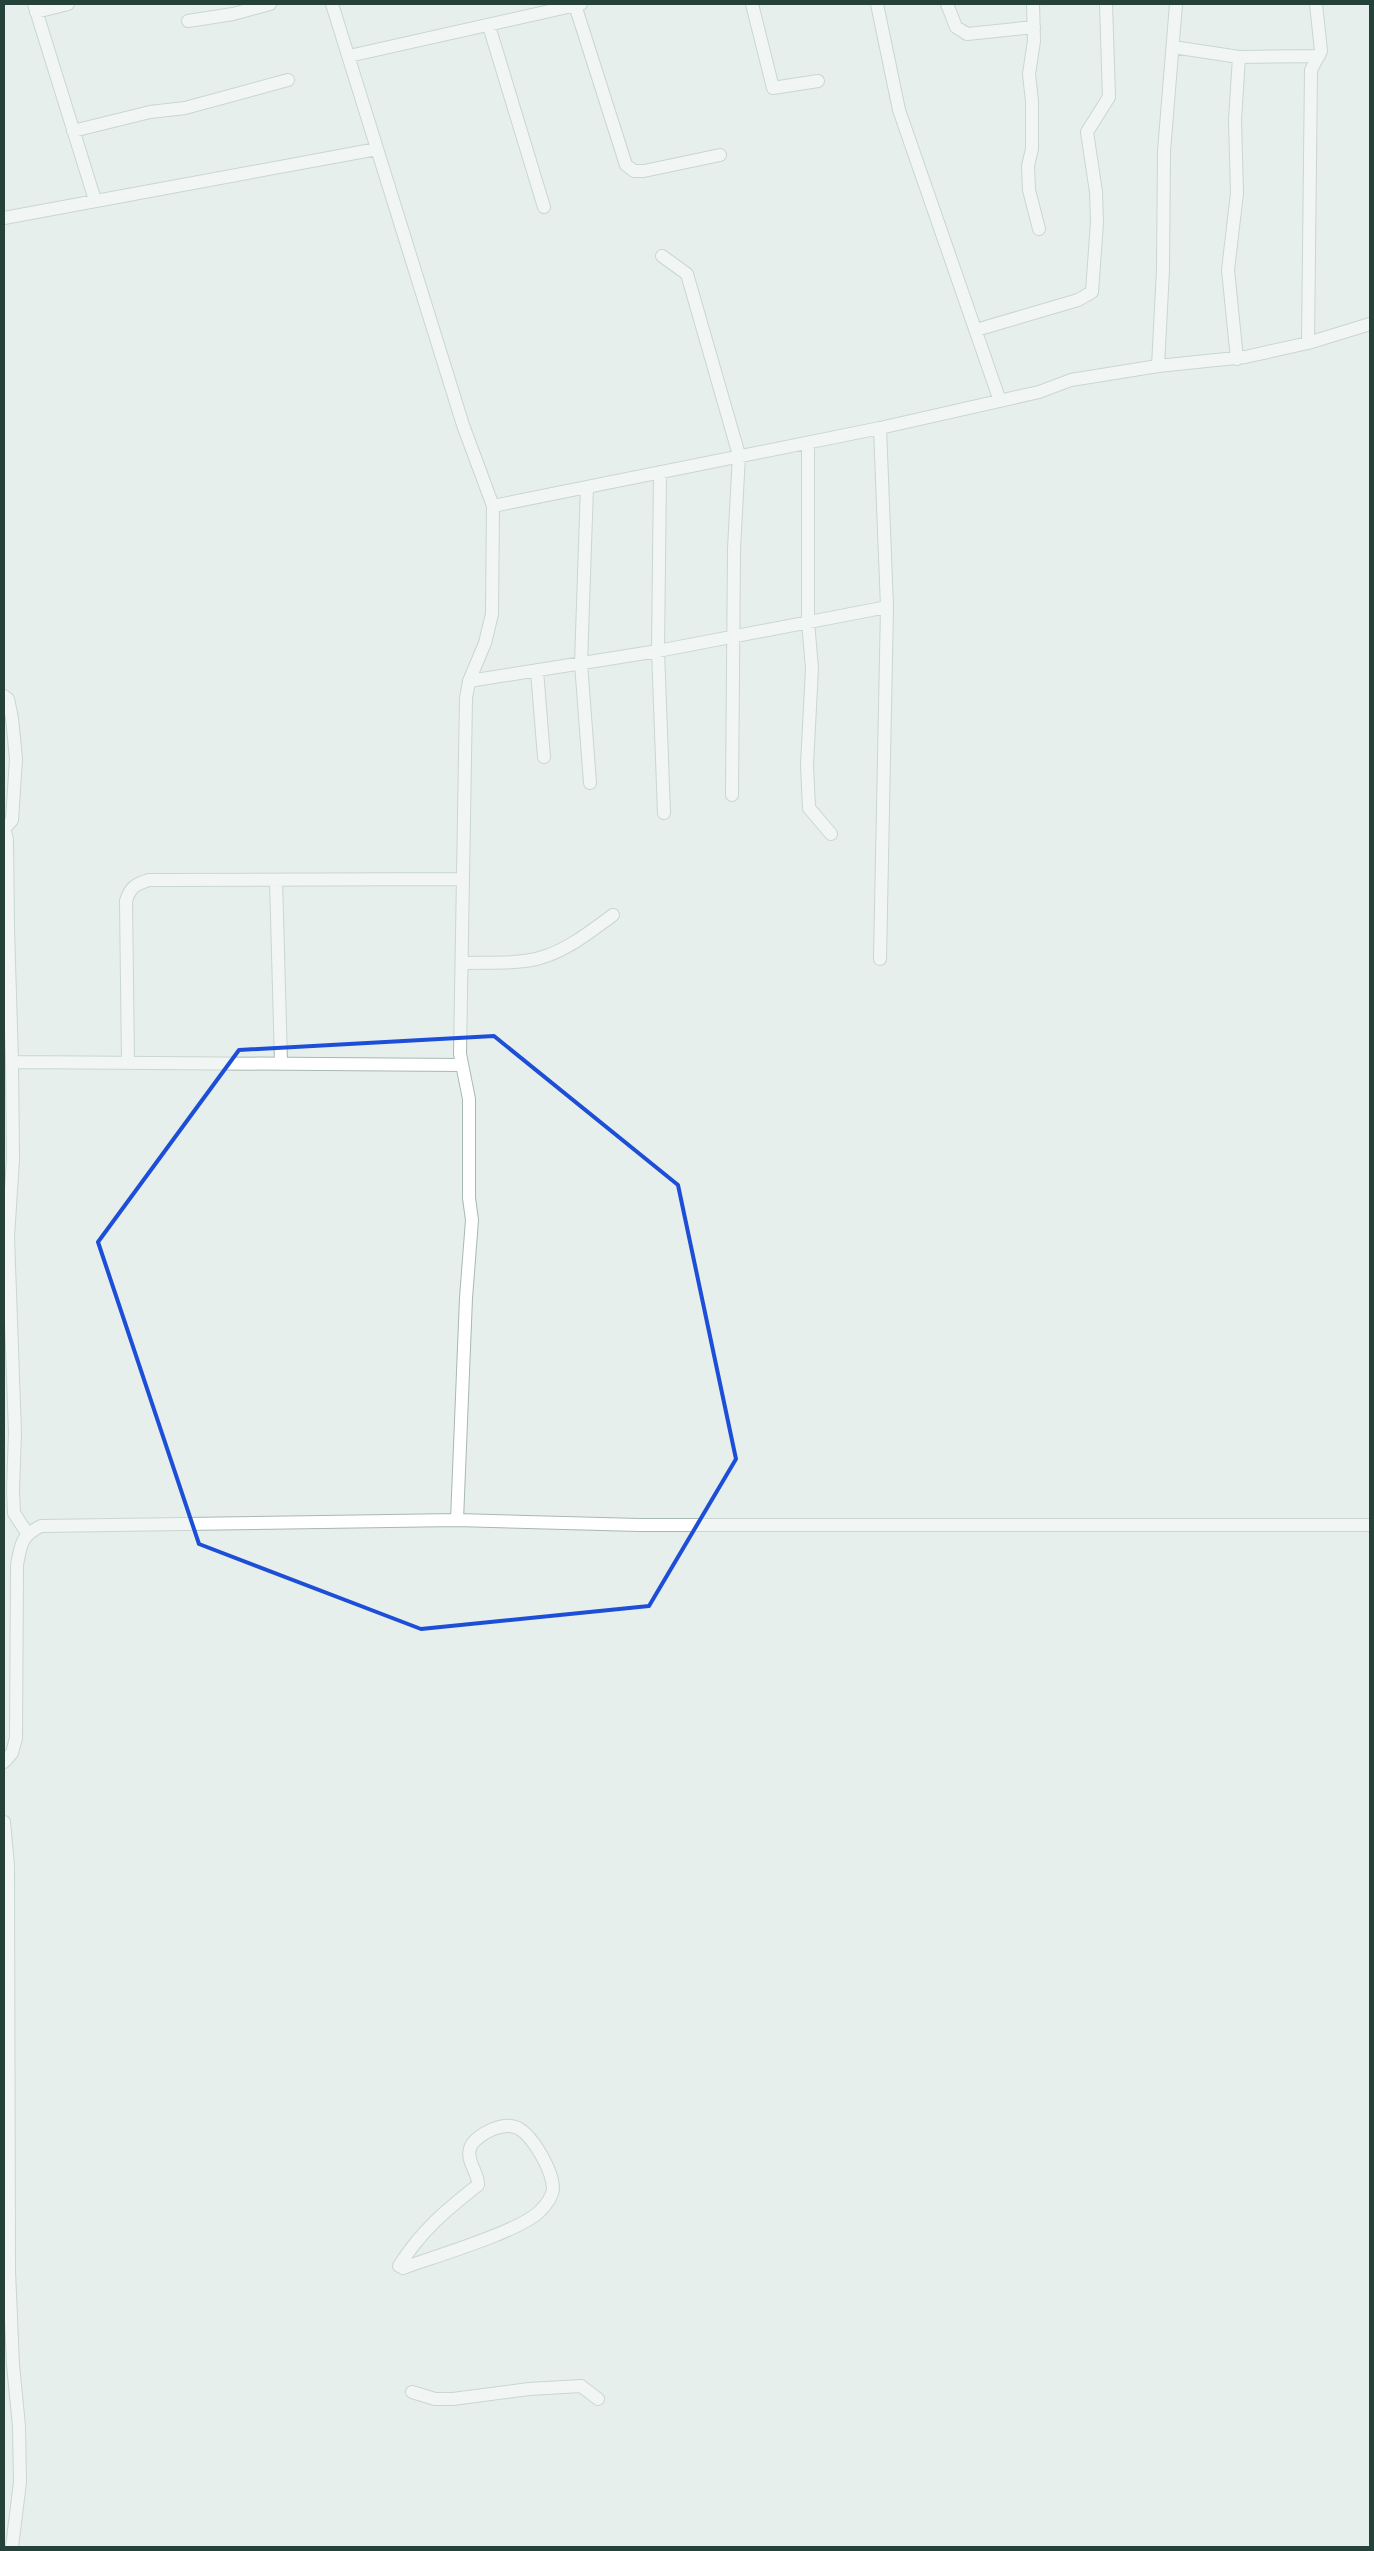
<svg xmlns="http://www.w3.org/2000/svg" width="1374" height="2551" font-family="'Fira Sans Condensed',sans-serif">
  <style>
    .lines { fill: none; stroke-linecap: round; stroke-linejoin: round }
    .minor-casing { stroke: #a8b8b2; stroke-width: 14 }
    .minor { stroke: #fff; stroke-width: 12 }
    .marked { fill: none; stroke: #1d4ed8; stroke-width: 4; stroke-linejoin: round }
  </style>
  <rect width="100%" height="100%" fill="#e6efeb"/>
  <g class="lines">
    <defs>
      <path id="minor" d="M 34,4 L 95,200
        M 332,4 L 463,425 L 493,506 L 492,614 L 485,643 L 469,681 L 466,698 L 460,1054 L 469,1099 L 469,1198 L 472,1220 L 466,1298 L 457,1520
        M 752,4 L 773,88 L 818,81
        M 877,4 L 899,110 L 1000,401
        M 947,4 L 956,27 L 967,34 L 1034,27
        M 1033,4 L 1034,41 L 1029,74 L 1032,101 L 1032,149 L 1028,166 L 1029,190 L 1039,229
        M 575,5 L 626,165 L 634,171 L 644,171 L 720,155
        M 36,12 L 68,4
        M 188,21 L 233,14 L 270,4
        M 489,26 L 544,207
        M 1173,47 L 1239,57 L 1319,56
        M 349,56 L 581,4
        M 73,131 L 150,112 L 185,108 L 288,80
        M 4,218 L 377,149
        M 662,256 L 687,274 L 739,455 L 734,549 L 732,795
        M 976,330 L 1078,300 L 1092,292 L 1097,222 L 1096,192 L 1087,132 L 1109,97 L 1106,4
        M 1308,343 L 1311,70 L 1321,51 L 1316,4
        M 1237,359 L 1228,270 L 1237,193 L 1235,120 L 1239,57
        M 1158,366 L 1163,270 L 1164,151 L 1176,4
        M 808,443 L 808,622 L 812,668 L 807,765 L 809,808 L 831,834
        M 660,472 L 658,651 L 664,813
        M 587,487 L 581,663 L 590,783
        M 493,506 L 880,428 L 1039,392 L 1071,380 L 1158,366 L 1245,357 L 1308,343 L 1370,324
        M 537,671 L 544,757
        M 469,681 L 658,651 L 887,607
        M 4,696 L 8,699 L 12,718 L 16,759 L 12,820 L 4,829
        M 4,828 L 7,839 L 8,928
        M 276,880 L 281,1062
        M 4,928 L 8,928 L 12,1062
        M 880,959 L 887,607 L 880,428
        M 462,963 C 488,962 518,965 543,957 C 569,949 591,931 613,915
        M 128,1062 L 126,901 C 130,887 136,884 149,880 L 463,879
        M 27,1533 L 14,1513 L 13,1490 L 15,1433 L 8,1237 L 13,1159 L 12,1062 L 462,1065
        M 4,1762 L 12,1753 L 16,1738 L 17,1565 C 21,1544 21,1536 41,1526 L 457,1520 L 639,1525 L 1370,1525
        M 4,1822 L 8,1865 L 9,2271 L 13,2365 L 19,2426 L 20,2482 L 12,2547
        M 399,2266 C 421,2231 446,2210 478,2185 C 479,2173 466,2162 470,2149 C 471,2142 479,2137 485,2133 C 494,2128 507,2123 518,2128 C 533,2136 553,2171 553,2189 C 552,2198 546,2205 540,2211 C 521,2231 433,2257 403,2268
        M 412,2392 L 435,2399 L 453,2399 L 529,2389 L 581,2386 L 598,2399"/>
    </defs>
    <use href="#minor" class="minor-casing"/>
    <use href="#minor" class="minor"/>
  </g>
  <path d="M0 0H1374V2551H0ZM 494,1036 L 678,1185 L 736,1459 L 649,1606 L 421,1629 L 199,1544 L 98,1242 L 239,1050 Z" fill="#e6efeb" fill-opacity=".55" fill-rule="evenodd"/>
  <path class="marked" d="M 494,1036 L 678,1185 L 736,1459 L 649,1606 L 421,1629 L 199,1544 L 98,1242 L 239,1050 Z"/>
  <rect width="1374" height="2551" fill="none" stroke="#24423a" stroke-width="10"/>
</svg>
